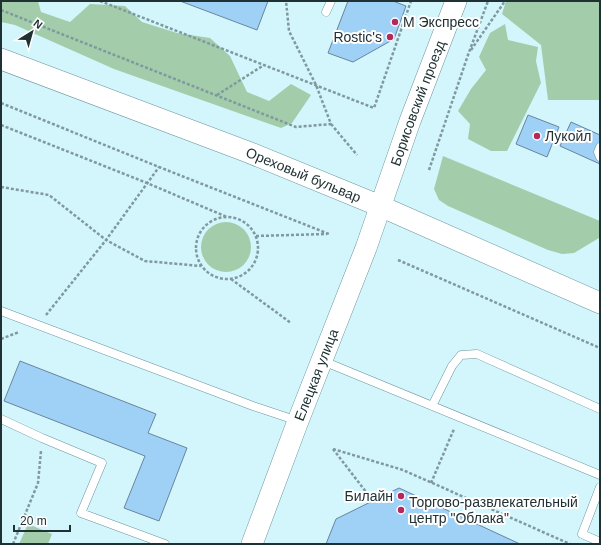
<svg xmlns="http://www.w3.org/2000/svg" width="601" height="545" font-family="Helvetica,sans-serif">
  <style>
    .green { fill: #a3cdaa }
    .building { fill: #9fd1f7; stroke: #69859b }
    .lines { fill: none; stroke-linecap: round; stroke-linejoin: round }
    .lane-casing { stroke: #6c959d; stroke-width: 9 }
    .secondary-casing { stroke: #6c959d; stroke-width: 22 }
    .path { stroke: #7f999e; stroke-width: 2.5; stroke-dasharray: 3 2; stroke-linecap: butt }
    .lane { stroke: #fff; stroke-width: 8 }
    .secondary { stroke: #fff; stroke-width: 21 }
    .poi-dot { fill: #b5285d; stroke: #fff; stroke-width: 1.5 }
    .labels { text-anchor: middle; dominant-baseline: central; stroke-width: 4; stroke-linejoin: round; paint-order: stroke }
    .poi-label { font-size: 14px; fill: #203134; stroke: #fff; text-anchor: start }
    .street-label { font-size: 14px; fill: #203134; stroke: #fff }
  </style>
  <rect width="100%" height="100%" fill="#d3f5fc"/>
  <path class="green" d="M 1,1 L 38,1 L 41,12 L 70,22 L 90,4 L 125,6 L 142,22 L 177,33 L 210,38 L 230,56 L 247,92 L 269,101 L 291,84 L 311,95 L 292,123 L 281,128 L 114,69 L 15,25 L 1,22 Z
    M 506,1 L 600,1 L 600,100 L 548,100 L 541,45 L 502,14 Z
    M 505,24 L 508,40 L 538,47 L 536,61 L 541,83 L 507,151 L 491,151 L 468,139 L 470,124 L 458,111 L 471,89 L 486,70 L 479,57 L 490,33 Z
    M 443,156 L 600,221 L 600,236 L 599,238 L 574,253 L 562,254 L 548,250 L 448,206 L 439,200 L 434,189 Z
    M201 247a25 25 0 1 1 50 0a25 25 0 1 1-50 0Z
    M 28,524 L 52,534 L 48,544 L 19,544 Z"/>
  <path class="building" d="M 180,1 L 268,1 L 257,30 Z
    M 348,1 L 393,1 L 406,6 L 394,39 L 353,62 L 328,53 Z
    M 528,115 L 559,127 L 547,157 L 516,144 Z
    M 571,122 L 600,135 L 600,164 L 560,146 Z
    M 20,361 L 156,414 L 148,433 L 187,448 L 159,521 L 124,508 L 145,456 L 4,401 Z
    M 399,488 L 520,544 L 326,544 L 336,519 Z"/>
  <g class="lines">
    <defs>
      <path id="lane" d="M 326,12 L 331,1
        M 600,147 L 598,152 L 600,157
        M 1,311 L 253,406 L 298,421
        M 323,361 L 600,475
        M 432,406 L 452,366 L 461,355 L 477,354 L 600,409
        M 1,419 L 42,438 L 102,463 L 81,513 L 165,544
        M 600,487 L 582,534 L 600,542"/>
      <g id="secondary">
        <path id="s1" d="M 1,59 L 248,152 L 380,206 L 600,303"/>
        <path id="s2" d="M 252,544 L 298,421 L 366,248 L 410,121 L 456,1"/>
      </g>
    </defs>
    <use href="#lane" class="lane-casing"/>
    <use href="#secondary" class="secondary-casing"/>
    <path class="path" d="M 100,1 L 374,108 L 411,1
      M 1,10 L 296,127 L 331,124 L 316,85 L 289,31 L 286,1
      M 471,50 L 505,1
      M 217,95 L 264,65
      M 1,103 L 159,167 L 329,234
      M 331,124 L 357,155
      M 1,125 L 147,183 L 227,217
      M 429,170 L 468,55 L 488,1
      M 1,187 L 49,195 L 106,240 L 145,261 L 201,266
      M196 248a31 31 0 1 1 62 0a31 31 0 1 1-62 0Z
      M 256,236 L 327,234
      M 398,260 L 600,348
      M 231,279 L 291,323
      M 46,315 L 106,240 L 159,167
      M 1,339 L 19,332
      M 333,449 L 403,470 L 570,544
      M 333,449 L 373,501
      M 431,483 L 454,429
      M 13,544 L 38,483 L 41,451"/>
    <use href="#lane" class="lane"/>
    <use href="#secondary" class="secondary"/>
  </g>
  <g class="poi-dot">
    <circle cx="395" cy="22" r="4"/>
    <circle cx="390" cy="37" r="4"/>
    <circle cx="537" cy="136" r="4"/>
    <circle cx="401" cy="496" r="4"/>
    <circle cx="401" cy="510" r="4"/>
  </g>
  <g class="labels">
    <g class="poi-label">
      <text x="403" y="22">М Экспресс</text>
      <text x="382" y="37" text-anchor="end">Rostic's</text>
      <text x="545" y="136">Лукойл</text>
      <text x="393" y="496" text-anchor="end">Билайн</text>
      <text x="409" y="502">Торгово-развлекательный<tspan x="409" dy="16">центр "Облака"</tspan></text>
    </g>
    <g class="street-label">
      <text stroke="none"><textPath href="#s2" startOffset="471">Борисовский проезд</textPath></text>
      <text stroke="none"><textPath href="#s1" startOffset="324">Ореховый бульвар</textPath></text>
      <text stroke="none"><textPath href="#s2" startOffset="181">Елецкая улица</textPath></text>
    </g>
  </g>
  <rect width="601" height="545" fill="none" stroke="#203134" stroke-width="4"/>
  <g transform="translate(32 32) rotate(37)" stroke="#ffffff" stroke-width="3" paint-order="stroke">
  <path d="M0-3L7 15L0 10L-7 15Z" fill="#203134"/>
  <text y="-6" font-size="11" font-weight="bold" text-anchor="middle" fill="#203134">N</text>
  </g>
  <path d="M14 525v6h56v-6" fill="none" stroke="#203134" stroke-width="2"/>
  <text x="20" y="525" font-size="12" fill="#203134" stroke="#ffffff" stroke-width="3" paint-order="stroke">20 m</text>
</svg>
